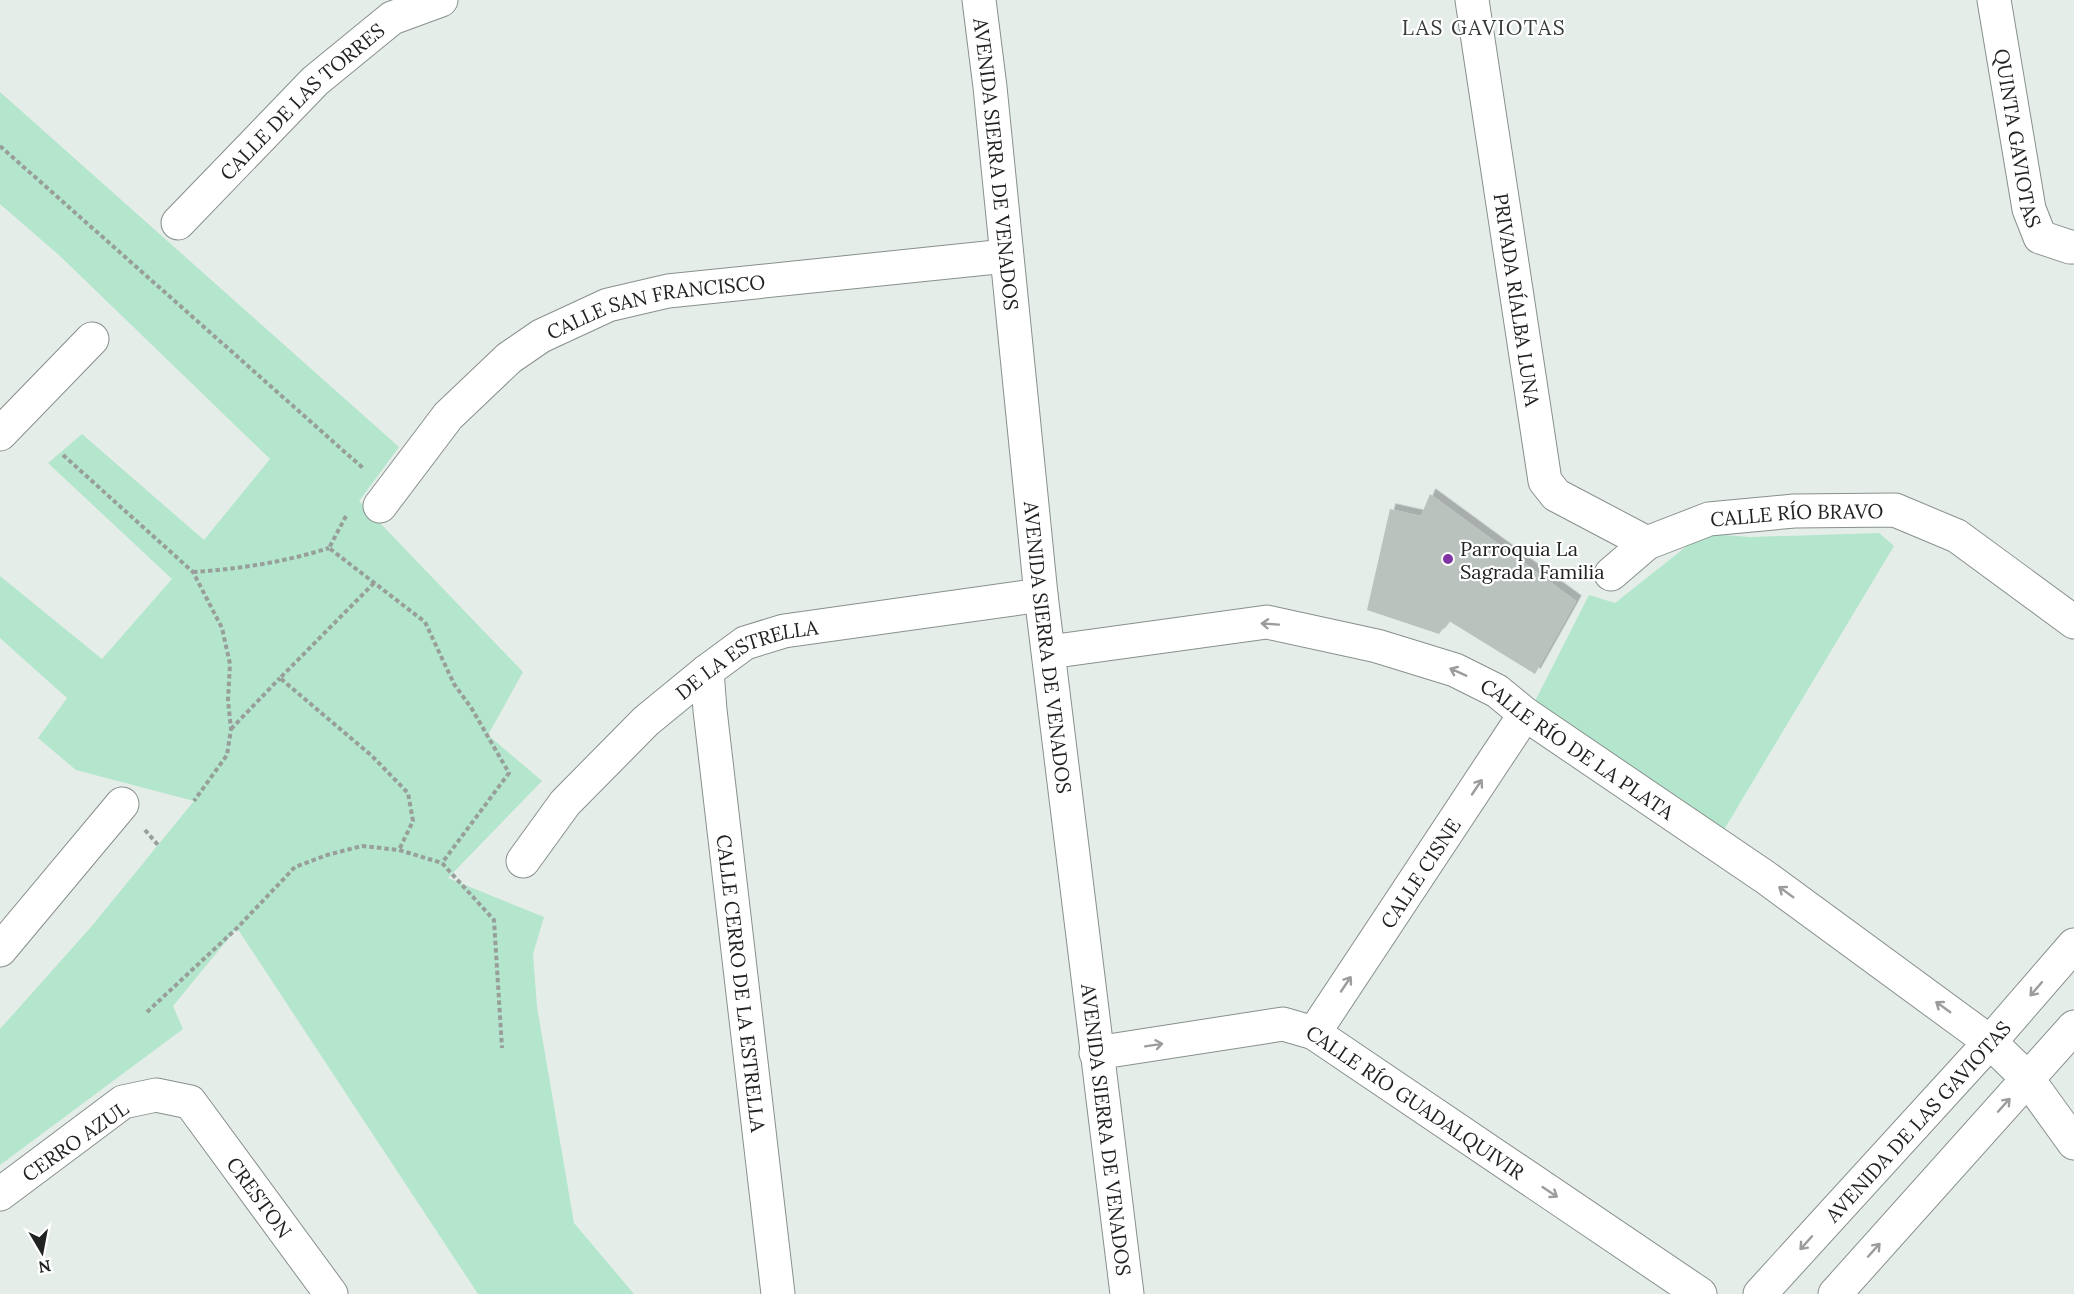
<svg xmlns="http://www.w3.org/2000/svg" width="2074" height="1294" font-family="Lora,serif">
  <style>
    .green { fill: #b3e6cc }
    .building { fill: #bac2be; filter: url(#shadow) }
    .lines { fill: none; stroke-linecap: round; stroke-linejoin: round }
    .minor-casing { stroke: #88908c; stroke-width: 35 }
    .path { stroke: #989f9b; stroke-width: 4; stroke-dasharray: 4.5 3; stroke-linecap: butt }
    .minor { stroke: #fff; stroke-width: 33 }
    .oneway { stroke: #9b9c9b }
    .poi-dot { fill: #8033a4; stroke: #fff; stroke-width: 2 }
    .labels { text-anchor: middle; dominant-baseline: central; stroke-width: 4.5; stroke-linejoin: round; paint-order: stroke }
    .street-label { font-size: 20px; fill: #202321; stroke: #fff }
    .poi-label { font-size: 20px; fill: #202321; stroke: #fff; text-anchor: start }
    .neighbourhood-label { font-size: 21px; letter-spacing: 1.5px; fill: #353c38; stroke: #fff }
  </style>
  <defs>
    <filter id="shadow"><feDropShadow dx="5.5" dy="-5.5" stdDeviation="0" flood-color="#0004"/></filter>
  </defs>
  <rect width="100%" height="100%" fill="#e5ede9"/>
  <path class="green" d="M 0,92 L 399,447 L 359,501 L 523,672 L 488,735 L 542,781 L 448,878 L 544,917 L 533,954 L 537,1007 L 574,1223 L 634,1294 L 478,1294 L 237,928 L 173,1006 L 183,1029 L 0,1165 L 0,1029 L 91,927 L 194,801 L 76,770 L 38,738 L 67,698 L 0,638 L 0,576 L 102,659 L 172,579 L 48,463 L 82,434 L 204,540 L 270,459 L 60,256 L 0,204 Z
    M 1879,533 L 1894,546 L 1722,833 L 1533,705 L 1589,595 L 1615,603 L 1687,546 L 1710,534 L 1750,537 Z"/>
  <path class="building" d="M 1430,494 L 1576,601 L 1535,674 L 1449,621 L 1439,634 L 1367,610 L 1390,509 L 1421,516 Z"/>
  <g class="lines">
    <defs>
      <g id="minor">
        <path id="s1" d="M 979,0 L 990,87 L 1041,595 L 1127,1294"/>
        <path id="s2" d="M 1472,0 L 1545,481 L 1556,495 L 1647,543"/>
        <path id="s3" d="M 1994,0 L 2029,209 L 2040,237 L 2070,247 L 2074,247"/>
        <path id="s4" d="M 178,223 L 315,81 L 392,18 L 441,0"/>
        <path d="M 0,434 L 92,339"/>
        <path id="s5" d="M 380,506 L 448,416 L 509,358 L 541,336 L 608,305 L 668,291 L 1006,256"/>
        <path id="s6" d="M 1611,574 L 1647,543 L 1709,519 L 1794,511 L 1895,510 L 1957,536 L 2074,622"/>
        <path id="s7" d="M 1049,652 L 1267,622 L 1377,646 L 1455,670 L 1497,691 L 1525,714 L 1765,877 L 1990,1042 L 2027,1078 L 2074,1143"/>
        <path id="s8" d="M 707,671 L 710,710 L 778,1294"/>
        <path id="s9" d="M 523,861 L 565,803 L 646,721 L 707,671 L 745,643 L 784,631 L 1041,595"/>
        <path d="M 0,950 L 122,804"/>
        <path id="s10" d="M 1314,1033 L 1525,714"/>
        <path id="s11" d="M 1096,1053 L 1283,1024 L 1314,1033 L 1700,1294"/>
        <path id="s12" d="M 0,1194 L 123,1102 L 156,1095 L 190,1102 L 331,1294"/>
        <path id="s13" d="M 1760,1294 L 1990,1042 L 2074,945"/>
        <path d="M 1835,1294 L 2074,1027"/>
      </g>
    </defs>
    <use href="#minor" class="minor-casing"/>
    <path class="path" d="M 0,146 L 364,469
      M 63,455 L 193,572 L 222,628 L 230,664 L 228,700 L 231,729 L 227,755 L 194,801
      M 346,516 L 329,548 L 425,622 L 454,684 L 472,709 L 509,773 L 442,863
      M 193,572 C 239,569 285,562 329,548
      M 374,583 L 280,678 L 372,756 L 408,793 L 413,821 L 399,850
      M 231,729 L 280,678
      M 145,830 L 158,845
      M 147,1012 L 237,928 L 295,867 L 327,855 L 362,846 L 399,850 L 442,863 L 494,920 L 502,1048"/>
    <use href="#minor" class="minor"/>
  </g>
  <defs><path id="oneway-shaft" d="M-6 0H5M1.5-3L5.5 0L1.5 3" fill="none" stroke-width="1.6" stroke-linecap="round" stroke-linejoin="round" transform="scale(1.5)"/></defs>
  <g class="oneway">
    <use href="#oneway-shaft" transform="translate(1270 624) rotate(-176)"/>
    <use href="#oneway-shaft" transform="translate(1458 672) rotate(-156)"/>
    <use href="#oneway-shaft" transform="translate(1477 787) rotate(-56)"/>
    <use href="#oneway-shaft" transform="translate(1786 892) rotate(-144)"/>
    <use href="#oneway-shaft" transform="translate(1346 984) rotate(-56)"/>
    <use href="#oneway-shaft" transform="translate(2036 989) rotate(131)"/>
    <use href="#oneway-shaft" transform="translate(1943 1007) rotate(-144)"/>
    <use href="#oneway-shaft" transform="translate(1154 1045) rotate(-9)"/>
    <use href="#oneway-shaft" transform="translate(2004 1105) rotate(-48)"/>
    <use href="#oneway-shaft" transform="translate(1550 1192) rotate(34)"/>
    <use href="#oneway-shaft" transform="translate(1806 1243) rotate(132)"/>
    <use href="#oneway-shaft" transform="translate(1874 1250) rotate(-48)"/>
  </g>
  <circle class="poi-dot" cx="1448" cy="559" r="6"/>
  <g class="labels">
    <g class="street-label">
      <text stroke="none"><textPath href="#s4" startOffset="174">CALLE DE LAS TORRES</textPath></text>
      <text stroke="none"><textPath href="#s3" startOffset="140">QUINTA GAVIOTAS</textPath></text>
      <text stroke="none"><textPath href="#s1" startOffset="165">AVENIDA SIERRA DE VENADOS</textPath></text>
      <text stroke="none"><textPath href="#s2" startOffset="303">PRIVADA RÍALBA LUNA</textPath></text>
      <text stroke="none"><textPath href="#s5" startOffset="356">CALLE SAN FRANCISCO</textPath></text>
      <text stroke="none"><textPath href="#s6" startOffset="202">CALLE RÍO BRAVO</textPath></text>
      <text stroke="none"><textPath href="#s1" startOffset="651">AVENIDA SIERRA DE VENADOS</textPath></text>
      <text stroke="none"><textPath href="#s9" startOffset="308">DE LA ESTRELLA</textPath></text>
      <text stroke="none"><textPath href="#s7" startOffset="560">CALLE RÍO DE LA PLATA</textPath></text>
      <text stroke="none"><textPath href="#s10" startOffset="192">CALLE CISNE</textPath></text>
      <text stroke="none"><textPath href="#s8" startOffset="314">CALLE CERRO DE LA ESTRELLA</textPath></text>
      <text stroke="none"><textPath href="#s11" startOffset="344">CALLE RÍO GUADALQUIVIR</textPath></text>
      <text stroke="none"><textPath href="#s13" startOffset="234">AVENIDA DE LAS GAVIOTAS</textPath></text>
      <text stroke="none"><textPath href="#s1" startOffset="1137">AVENIDA SIERRA DE VENADOS</textPath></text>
      <text transform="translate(75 1141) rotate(-35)">CERRO AZUL</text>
      <text stroke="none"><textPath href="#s12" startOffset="340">CRESTON</textPath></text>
    </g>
    <g class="poi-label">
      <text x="1460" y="548">Parroquia La<tspan x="1460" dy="23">Sagrada Familia</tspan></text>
    </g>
    <g class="neighbourhood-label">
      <text x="1484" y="27">LAS GAVIOTAS</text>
    </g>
  </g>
  <g transform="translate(42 1252) rotate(170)" stroke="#ffffff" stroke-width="4.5" paint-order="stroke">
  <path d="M0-4.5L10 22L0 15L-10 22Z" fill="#202321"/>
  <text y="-9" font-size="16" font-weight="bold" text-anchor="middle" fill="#202321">N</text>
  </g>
</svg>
